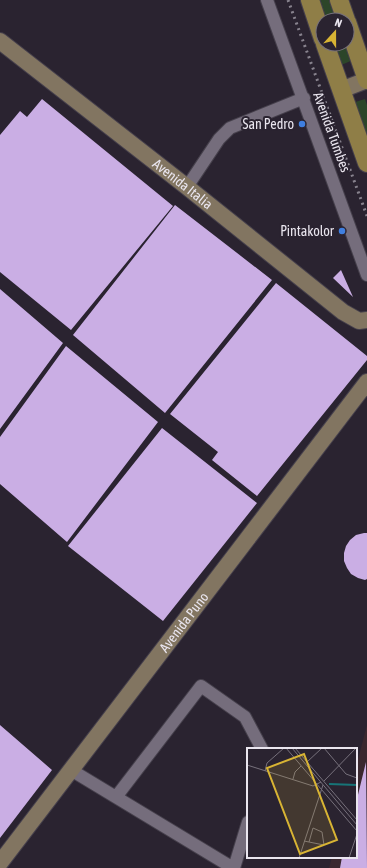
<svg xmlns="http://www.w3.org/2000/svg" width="367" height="868" font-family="'Asap Condensed',sans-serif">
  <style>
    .industrial { fill: #3a282f }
    .green { fill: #2c4529 }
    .building { fill: #caaee4 }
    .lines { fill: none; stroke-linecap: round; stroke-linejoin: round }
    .street-casing { stroke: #46404c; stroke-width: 14 }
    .secondary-casing { stroke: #46404c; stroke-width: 18 }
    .primary-casing { stroke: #46404c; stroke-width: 20 }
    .street { stroke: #756d7c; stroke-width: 12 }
    .secondary { stroke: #827561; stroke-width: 16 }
    .primary { stroke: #8f7e47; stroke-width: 18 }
    .rail { stroke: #88838e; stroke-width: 3; stroke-dasharray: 2 4; stroke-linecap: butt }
    .shop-dot { fill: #3f7fe0; stroke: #2a2330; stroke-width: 1.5 }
    .labels { text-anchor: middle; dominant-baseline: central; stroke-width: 4; stroke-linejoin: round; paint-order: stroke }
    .poi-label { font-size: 14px; fill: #eae6ef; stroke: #2a2330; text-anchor: end }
    .street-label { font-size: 14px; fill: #eae6ef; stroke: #2a2330 }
    .inset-river { fill: none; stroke: #177477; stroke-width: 2 }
    .inset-road { fill: none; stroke: #77717c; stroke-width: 1 }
    .view { fill: #d8b434; fill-opacity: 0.15; stroke: #d8b434; stroke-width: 2 }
    .inset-edge { fill: none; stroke: #eae6ef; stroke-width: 2 }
  </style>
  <rect width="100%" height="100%" fill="#2a2330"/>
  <path class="industrial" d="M 367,725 L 367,868 L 329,868 L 332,857 L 356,857 L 356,767 Z"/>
  <path class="green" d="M 316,0 L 332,0 L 339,20 L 323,20 Z
    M 331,44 L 347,44 L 353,60 L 339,66 Z
    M 365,99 L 367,105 L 367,143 L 352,103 Z"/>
  <path class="building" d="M 42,99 L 173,206 L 71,330 L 0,272 L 0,135 L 20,111 L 27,117 Z
    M 175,205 L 272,280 L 165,413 L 73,335 Z
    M 341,270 L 353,297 L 333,278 Z
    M 276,283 L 367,356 L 367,360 L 257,496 L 212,460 L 218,452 L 170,414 Z
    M 0,289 L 63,343 L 0,429 Z
    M 66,346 L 158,422 L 67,542 L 0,484 L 0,437 Z
    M 162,428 L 257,503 L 163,621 L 68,546 Z
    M 364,533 L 367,533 L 367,579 L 365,580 L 358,578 L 351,574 L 347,568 L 344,561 L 344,553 L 346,546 L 350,540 L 356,535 Z
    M 0,725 L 52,770 L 0,838 Z
    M 366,762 L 367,868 L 340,868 L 342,857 L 356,857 L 356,803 Z"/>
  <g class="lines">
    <defs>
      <path id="street" d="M 267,0 L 367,275
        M 187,187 L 219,139 L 230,128 L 304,98
        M 71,770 L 233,868
        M 116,797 L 201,686 L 245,717 L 262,749
        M 234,868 L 248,822"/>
      <g id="secondary">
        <path id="s1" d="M 0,41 L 187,187 L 343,312 L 359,321 L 367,320"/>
        <path d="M 341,90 L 367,80"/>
        <path id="s2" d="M 0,863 L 367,382"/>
      </g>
      <path id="primary" d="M 310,0 L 323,39
        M 339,0 L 346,20
        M 347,22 L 367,80
        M 325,44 L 367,163"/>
    </defs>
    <use href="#street" class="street-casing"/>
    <use href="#secondary" class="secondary-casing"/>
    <use href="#primary" class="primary-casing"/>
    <use href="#street" class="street"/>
    <use href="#secondary" class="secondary"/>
    <use href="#primary" class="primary"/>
    <path class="rail" d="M 288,0 L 367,216"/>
  </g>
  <g class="shop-dot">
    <circle cx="302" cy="124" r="4"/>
    <circle cx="342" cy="231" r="4"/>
  </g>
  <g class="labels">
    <g class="poi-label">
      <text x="294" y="124">San Pedro</text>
      <text x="334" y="231">Pintakolor</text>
    </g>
    <g class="street-label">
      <text transform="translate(332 132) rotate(70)">Avenida Tumbes</text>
      <text stroke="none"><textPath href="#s1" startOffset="232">Avenida Italia</textPath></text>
      <text stroke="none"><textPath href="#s2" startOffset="303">Avenida Puno</textPath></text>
    </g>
  </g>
  <g transform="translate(247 748)">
    <rect width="110" height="110" fill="#2a2330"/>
    <path class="inset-river" d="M 82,36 L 110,37"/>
    <path class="inset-road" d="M 39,0 L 110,83M 45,0 L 110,77M 48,0 L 110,72M 77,0 L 99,26 L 110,30M 60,14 L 75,0M 0,17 L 66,38 L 74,34M 18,23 L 20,15 L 37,0M 46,31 L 48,24 L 54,18M 77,33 L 109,0M 57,93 L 77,97 L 75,84 L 66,80 L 62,94M 52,110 L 76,37M 102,110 L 110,86"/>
    <path class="view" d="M 57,6 L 90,92 L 53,106 L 20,20 Z"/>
    <rect width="110" height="110" class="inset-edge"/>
  </g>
  <g transform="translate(335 32) rotate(21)"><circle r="19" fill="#2a2330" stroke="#77717c"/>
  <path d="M0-3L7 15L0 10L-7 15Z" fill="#d8b434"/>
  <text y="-6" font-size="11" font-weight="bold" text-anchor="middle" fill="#eae6ef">N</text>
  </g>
</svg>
